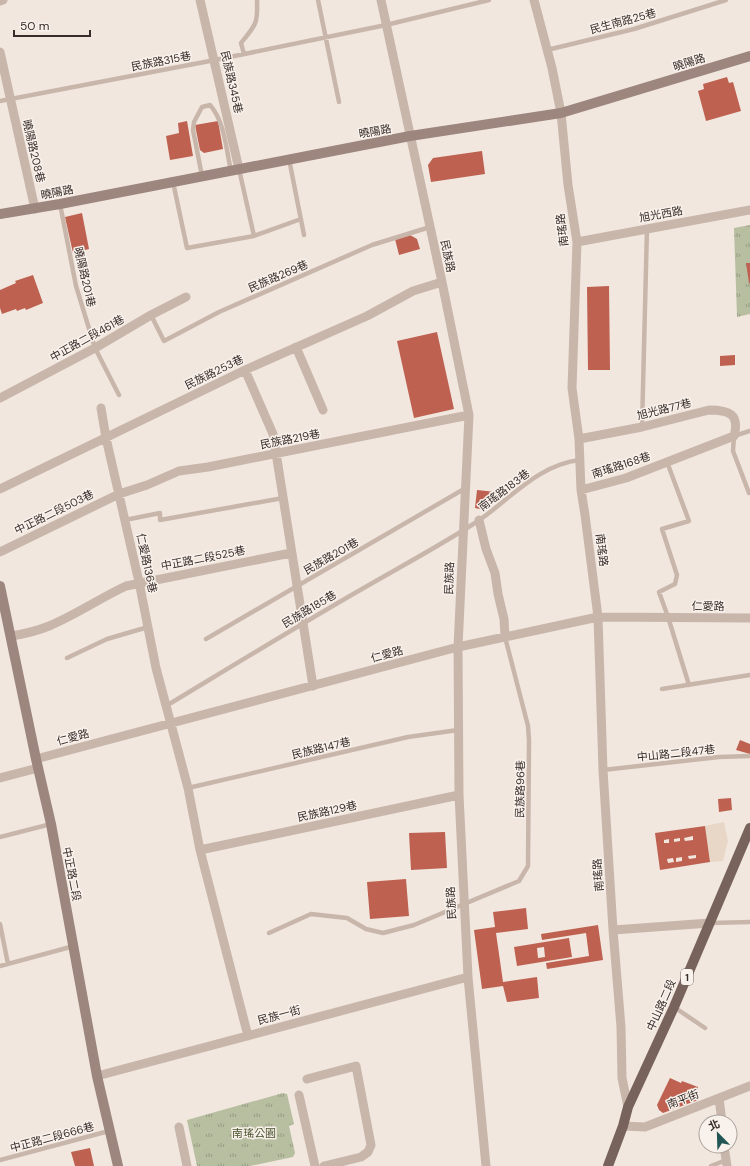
<svg xmlns="http://www.w3.org/2000/svg" width="750" height="1166" font-family="'DM Sans','Noto Sans TC',sans-serif">
  <style>
    .grass { fill: url(#grass-tufts) }
    .plaza { fill: #e8d7c7 }
    .building { fill: #be6150; fill-rule: evenodd }
    .lines { fill: none; stroke-linecap: round; stroke-linejoin: round }
    .lane { stroke: #c9b6ab; stroke-width: 4.5 }
    .street { stroke: #c9b6ab; stroke-width: 9 }
    .secondary { stroke: #9c867d; stroke-width: 10 }
    .primary { stroke: #78635c; stroke-width: 10 }
    .labels { text-anchor: middle; dominant-baseline: central; stroke-width: 3; stroke-linejoin: round; paint-order: stroke }
    .shield { fill: #f9f1eb; stroke: #716864; stroke-width: 1 }
    .shield-label { font-size: 10px; font-weight: bold; fill: #372d2a }
    .street-label { font-size: 11px; fill: #372d2a; stroke: #f9f1eb }
    .park-label { font-size: 11px; fill: #4a542f; stroke: #f9f1eb }
  </style>
  <defs>
    <pattern id="grass-tufts" width="24" height="20" patternUnits="userSpaceOnUse"><rect width="24" height="20" fill="#b8bfa0"/><path d="M3 7l-1-3M5 7V3M7 7l1-3M15 17l-1-3M17 17v-4M19 17l1-3" fill="none" stroke="#969c83"/></pattern>
  </defs>
  <rect width="100%" height="100%" fill="#f1e7df"/>
  <path class="grass" d="M 750,225 L 750,314 L 737,317 L 734,228 Z
    M 283,1093 L 287,1094 L 294,1124 L 289,1126 L 295,1153 L 293,1157 L 250,1166 L 197,1166 L 187,1120 Z"/>
  <path class="plaza" d="M 724,822 L 728,841 L 723,861 L 710,862 L 705,826 Z"/>
  <path class="building" d="M 727,77 L 729,83 L 733,82 L 741,111 L 706,121 L 698,91 L 704,89 L 703,84 Z
    M 187,121 L 193,156 L 170,160 L 166,136 L 179,133 L 178,123 Z
    M 218,121 L 223,149 L 204,153 L 200,150 L 195,125 Z
    M 482,151 L 485,174 L 431,182 L 428,165 L 433,158 Z
    M 82,213 L 89,249 L 73,253 L 65,217 Z
    M 410,235 L 417,239 L 420,249 L 399,255 L 395,239 Z
    M 746,263 L 750,263 L 750,283 L 749,283 Z
    M 33,275 L 43,303 L 26,310 L 25,308 L 17,311 L 16,309 L 2,314 L 0,308 L 0,290 L 16,283 L 15,281 Z
    M 609,286 L 610,370 L 588,370 L 587,287 Z
    M 437,332 L 454,409 L 414,418 L 397,341 Z
    M 735,355 L 735,365 L 720,366 L 720,356 Z
    M 477,490 L 505,493 L 485,510 L 475,508 Z
    M 740,740 L 750,744 L 750,754 L 736,750 Z
    M 731,798 L 732,810 L 719,812 L 718,799 Z
    M 705,826 L 710,862 L 660,870 L 655,833 ZM 693,836 L 693,840 L 685,841 L 684,838 ZM 680,838 L 680,841 L 674,842 L 674,839 ZM 669,839 L 669,843 L 664,843 L 664,840 ZM 696,855 L 696,858 L 689,859 L 688,856 ZM 682,857 L 682,861 L 676,862 L 676,858 ZM 673,858 L 674,862 L 668,863 L 667,859 Z
    M 445,832 L 447,868 L 411,870 L 409,833 Z
    M 406,879 L 409,916 L 370,919 L 367,882 Z
    M 526,908 L 528,929 L 496,933 L 503,982 L 537,977 L 539,998 L 507,1002 L 503,986 L 482,989 L 474,930 L 495,927 L 493,912 Z
    M 598,925 L 603,960 L 547,969 L 546,963 L 589,956 L 586,933 L 542,940 L 541,934 Z
    M 569,938 L 572,957 L 517,966 L 514,947 ZM 544,947 L 545,957 L 538,958 L 537,948 Z
    M 670,1078 L 681,1083 L 682,1081 L 698,1087 L 696,1094 L 698,1100 L 663,1113 L 659,1110 L 657,1105 Z
    M 90,1148 L 94,1166 L 75,1166 L 71,1152 Z"/>
  <g class="lines">
    <path class="lane" d="M 318,0 L 339,102
      M 547,50 L 634,29 L 726,0
      M 244,54 L 241,43 C 256,25 258,23 257,0
      M 0,101 L 215,60 L 386,25 L 489,0
      M 289,159 L 304,235
      M 239,169 L 254,236
      M 202,176 L 193,130 L 194,122 L 202,107 L 210,105 C 225,122 226,149 231,171
      M 173,182 L 187,248 L 254,236 L 301,219
      M 60,204 L 76,286 L 95,348 L 119,395
      M 151,315 L 164,341 L 219,312 L 372,245 L 430,227
      M 642,427 L 647,228
      M 667,462 L 689,521 L 662,529 L 677,575 L 675,584 L 659,592 L 668,617 L 689,685
      M 749,493 L 733,451 L 734,436 L 750,431
      M 125,520 L 160,513 L 160,520 L 283,498
      M 206,639 L 464,489
      M 67,658 L 107,639 L 148,627
      M 662,689 L 750,675
      M 166,706 C 229,668 291,630 355,593 C 396,569 438,547 478,521 C 509,500 539,464 580,460
      M 603,770 L 719,757 L 750,756
      M 188,788 L 408,737 L 458,730
      M 0,837 L 51,824
      M 710,923 L 750,922
      M 0,924 L 8,964
      M 269,933 L 311,914 L 347,918 L 366,929 L 383,933 L 414,925 L 519,881 L 528,866 L 529,740 L 528,726 L 505,637
      M 0,966 L 74,946
      M 674,1007 L 705,1028
      M 0,1160 L 109,1131
      M 711,1166 L 726,1160"/>
    <path class="street" d="M 200,0 L 239,169
      M 381,0 L 442,282 L 469,415 L 458,647 L 459,795 L 468,977 L 486,1166
      M 534,0 L 552,68 L 561,113 L 568,185 L 577,242 L 572,388 L 579,439 L 581,490 L 585,515 L 598,617 L 603,770 L 613,930 L 621,1027 L 622,1078 L 628,1107
      M 0,1 L 3,0
      M 0,52 L 35,209
      M 577,242 L 750,210
      M 296,347 L 323,410
      M 245,370 L 273,434 L 313,686
      M 0,398 L 95,348 L 151,315 L 186,297
      M 101,408 L 106,438 L 139,582 L 156,668 L 188,788 L 200,850 L 248,1036
      M 579,439 L 642,427 L 709,410 C 729,410 740,414 734,436 L 626,478 L 581,490
      M 0,489 L 245,370 L 367,316 L 413,291 L 442,282
      M 479,520 L 486,549 L 495,573 L 498,594 L 504,619 L 505,637
      M 0,552 L 119,494 L 147,485 L 179,471 L 208,467 L 469,415
      M 11,636 C 24,634 37,631 49,626 C 76,615 100,598 126,586 L 291,553
      M 36,759 L 458,647 L 598,617 L 750,618
      M 0,778 L 38,768
      M 200,850 L 459,795
      M 613,930 L 710,923
      M 97,1076 L 468,977
      M 307,1079 L 356,1066 L 371,1145 L 368,1152 L 361,1157 L 324,1166
      M 299,1095 L 315,1166
      M 719,1098 L 722,1122
      M 623,1126 L 645,1127 L 750,1086
      M 179,1127 L 187,1166
      M 724,1146 L 727,1166"/>
    <path class="secondary" d="M 0,214 L 60,204 L 410,136 L 561,113 L 750,56
      M 0,586 L 36,759 L 51,824 L 97,1076 L 118,1166"/>
    <path class="primary" d="M 608,1166 L 623,1126 L 628,1107 L 674,1007 L 750,828"/>
  </g>
  <g class="labels">
    <rect class="shield" x="681" y="969" width="12" height="16" rx="3"/>
    <g class="shield-label">
      <text x="687" y="977">1</text>
    </g>
    <g class="street-label">
      <text transform="translate(623 21) rotate(-15)">民生南路25巷</text>
      <text transform="translate(161 61) rotate(-11)">民族路315巷</text>
      <text transform="translate(689 62) rotate(-17)">曉陽路</text>
      <text transform="translate(232 82) rotate(77)">民族路345巷</text>
      <text transform="translate(375 131) rotate(-10)">曉陽路</text>
      <text transform="translate(34 151) rotate(77)">曉陽路208巷</text>
      <text transform="translate(57 192) rotate(-11)">曉陽路</text>
      <text transform="translate(661 214) rotate(-10)">旭光西路</text>
      <text transform="translate(562 230) rotate(-97)">南瑤路</text>
      <text transform="translate(448 256) rotate(78)">民族路</text>
      <text transform="translate(278 276) rotate(-23)">民族路269巷</text>
      <text transform="translate(85 277) rotate(77)">曉陽路201巷</text>
      <text transform="translate(87 338) rotate(-29)">中正路二段461巷</text>
      <text transform="translate(214 372) rotate(-26)">民族路253巷</text>
      <text transform="translate(664 409) rotate(-14)">旭光路77巷</text>
      <text transform="translate(290 439) rotate(-11)">民族路219巷</text>
      <text transform="translate(621 465) rotate(-18)">南瑤路168巷</text>
      <text transform="translate(504 490) rotate(-37)">南瑤路183巷</text>
      <text transform="translate(54 512) rotate(-26)">中正路二段503巷</text>
      <text transform="translate(602 550) rotate(83)">南瑤路</text>
      <text transform="translate(331 556) rotate(-30)">民族路201巷</text>
      <text transform="translate(203 558) rotate(-11)">中正路二段525巷</text>
      <text transform="translate(147 563) rotate(78)">仁愛路136巷</text>
      <text transform="translate(449 578) rotate(-88)">民族路</text>
      <text transform="translate(708 606) rotate(1)">仁愛路</text>
      <text transform="translate(309 609) rotate(-31)">民族路185巷</text>
      <text transform="translate(387 654) rotate(-15)">仁愛路</text>
      <text transform="translate(73 737) rotate(-15)">仁愛路</text>
      <text transform="translate(321 748) rotate(-13)">民族路147巷</text>
      <text transform="translate(676 753) rotate(-6)">中山路二段47巷</text>
      <text transform="translate(520 789) rotate(-89)">民族路96巷</text>
      <text transform="translate(327 811) rotate(-12)">民族路129巷</text>
      <text transform="translate(72 874) rotate(79)">中正路二段</text>
      <text transform="translate(598 875) rotate(-94)">南瑤路</text>
      <text transform="translate(451 903) rotate(-93)">民族路</text>
      <text transform="translate(661 1005) rotate(-66)">中山路二段</text>
      <text transform="translate(279 1015) rotate(-15)">民族一街</text>
      <text transform="translate(683 1099) rotate(-21)">南平街</text>
      <text transform="translate(52 1137) rotate(-15)">中正路二段666巷</text>
    </g>
    <g class="park-label">
      <text x="254" y="1133">南瑤公園</text>
    </g>
  </g>
  <g transform="translate(718 1134) rotate(337)"><circle r="19" fill="#f9f1eb" stroke="#aba39e"/>
  <path d="M0-3L7 15L0 10L-7 15Z" fill="#225655"/>
  <text y="-6" font-size="11" font-weight="bold" text-anchor="middle" fill="#372d2a">北</text>
  </g>
  <path d="M14 30v6h76v-6" fill="none" stroke="#372d2a" stroke-width="2"/>
  <text x="20" y="30" font-size="12" fill="#372d2a" stroke="#f9f1eb" stroke-width="3" paint-order="stroke">50 m</text>
</svg>
